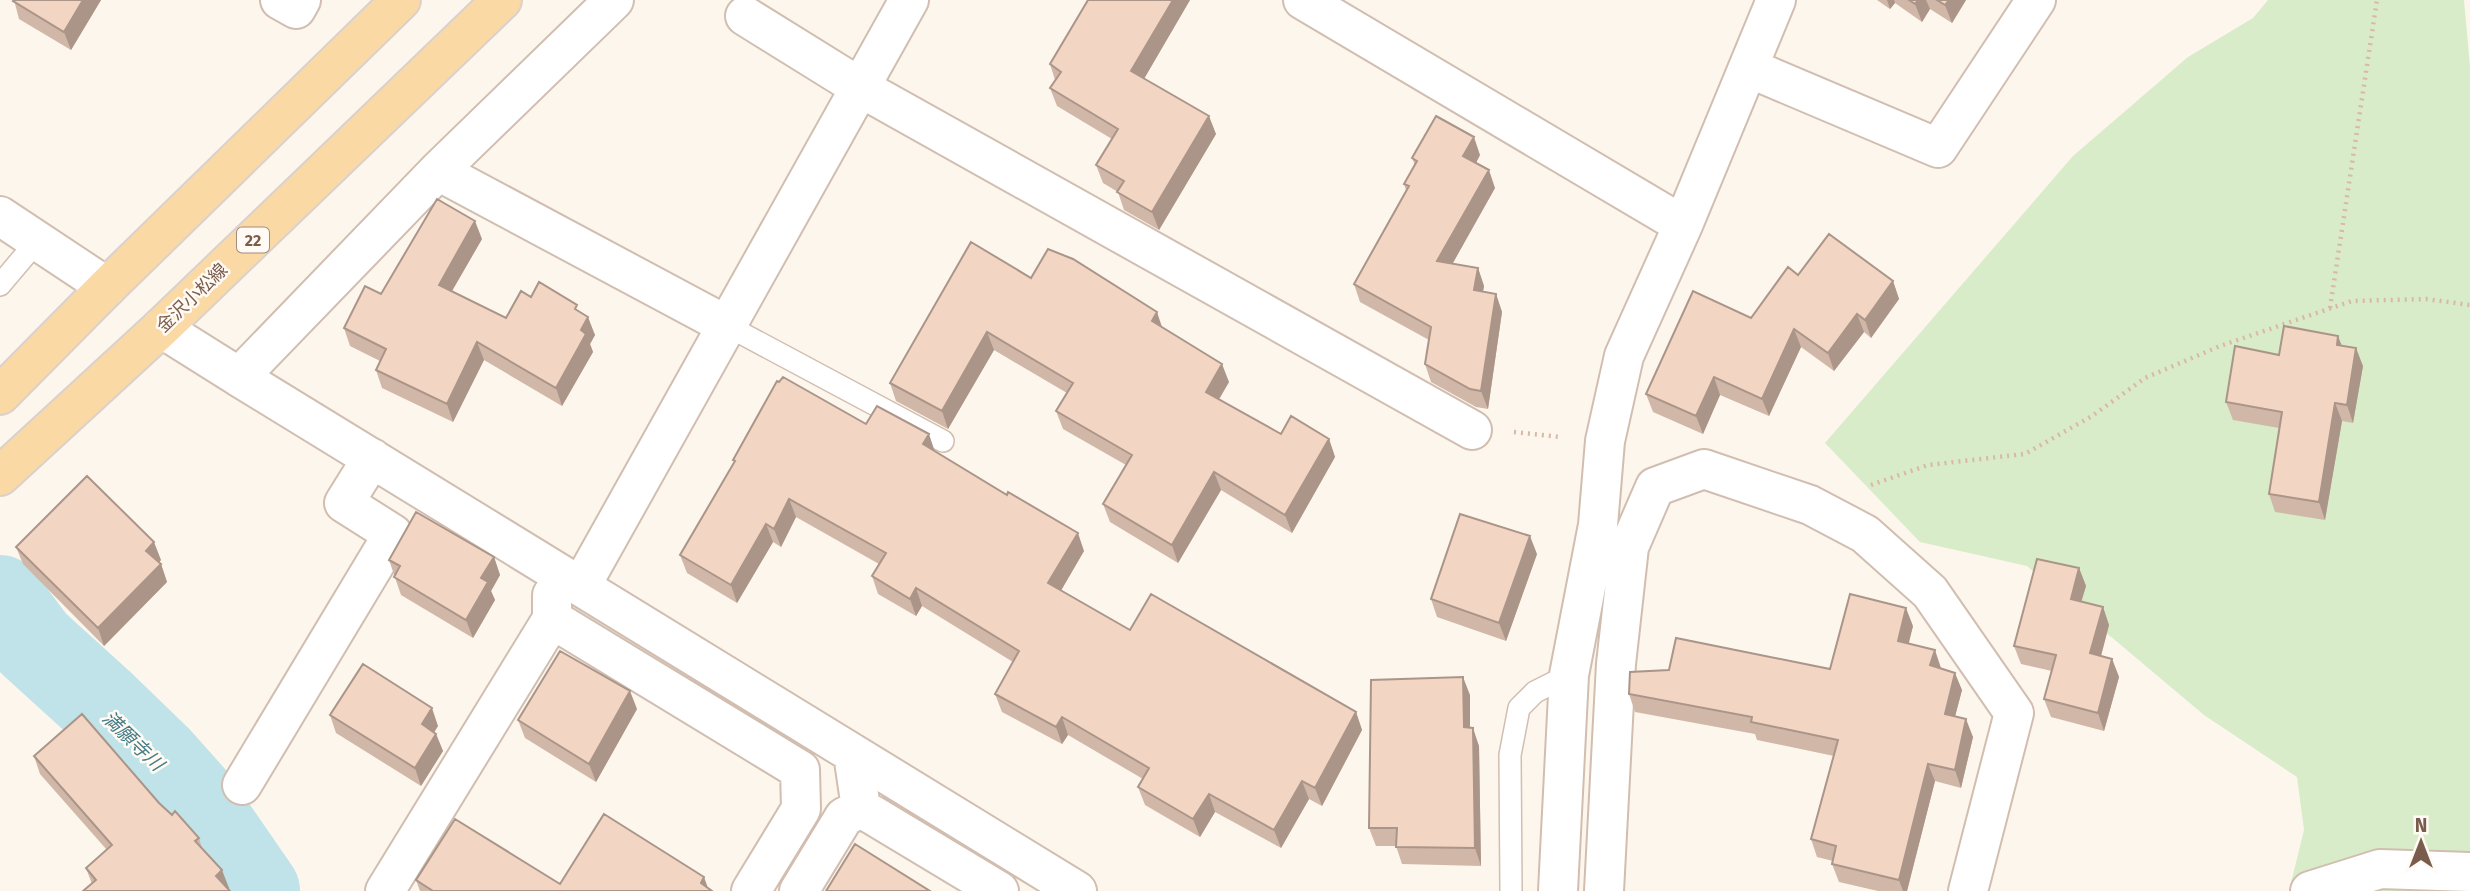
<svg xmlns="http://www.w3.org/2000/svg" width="2470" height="891" font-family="'Fira Sans','Noto Sans JP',sans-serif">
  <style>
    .green { fill: #d8ecc9 }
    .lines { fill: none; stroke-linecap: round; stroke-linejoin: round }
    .river { stroke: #bfe3e8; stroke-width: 88 }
    .service-casing { stroke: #d1beb0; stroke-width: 24 }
    .minor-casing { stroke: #d1beb0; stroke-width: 42 }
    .primary-casing { stroke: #dad1cd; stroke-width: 42 }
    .path { stroke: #d9b8a5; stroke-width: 4.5; stroke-dasharray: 2 5; stroke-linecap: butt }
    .service { stroke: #fff; stroke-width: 21 }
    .minor { stroke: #fff; stroke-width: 38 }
    .primary { stroke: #fbd9a5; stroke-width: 38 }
    .wall { fill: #d1b7a8 }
    .shaded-wall { fill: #aa9588 }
    .building { fill: #f3d5c3; stroke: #aa9588; stroke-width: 2 }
    .labels { text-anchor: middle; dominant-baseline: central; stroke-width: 5; stroke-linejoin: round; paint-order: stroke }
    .shield { fill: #fffaf3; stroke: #a28b7f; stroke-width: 2 }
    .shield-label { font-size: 16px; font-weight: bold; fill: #7a5c4d }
    .street-label { font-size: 18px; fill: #7a5c4d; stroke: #fffaf3 }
    .water-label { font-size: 19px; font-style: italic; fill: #437c86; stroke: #fffaf3 }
  </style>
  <rect width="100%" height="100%" fill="#fdf6ec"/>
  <path class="green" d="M 2268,0 L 2464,0 L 2470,66 L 2470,891 L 2289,891 L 2304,830 L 2297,777 L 2204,715 L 2027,566 L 1920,542 L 1825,443 L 2073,156 L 2188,57 L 2253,18 Z"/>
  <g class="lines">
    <path class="river" d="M 0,599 L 33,643 L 98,702 L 159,761 L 192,798 L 256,891"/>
    <defs>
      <path id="service" d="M 0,285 L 38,240
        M 726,325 L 943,441
        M 1511,891 L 1510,755 L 1519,708 L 1535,692 L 1569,675"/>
      <path id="minor" d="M 280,0 L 296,9 L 301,0
        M 614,0 L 438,171 L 239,377 L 1077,891
        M 1303,0 L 1683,225
        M 745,16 L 861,88 L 1472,430
        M 1749,68 L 1938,148 L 2036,0
        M 438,171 L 726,325
        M 0,216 L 107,287
        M 161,328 L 239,377
        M 581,586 L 909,0
        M 552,619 L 800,770 L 801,809 L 751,891
        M 853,754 L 861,808 L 999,891
        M 242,785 L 393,534 L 344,503 L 372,458
        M 385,891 L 552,619 L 552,595
        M 799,891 L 844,817 L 861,808
        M 1558,891 L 1569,675 L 1598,525 L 1605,441 L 1624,356 L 1683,225 L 1776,0
        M 1604,891 L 1616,664 L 1629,547 L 1655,487 L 1704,469 L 1810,505 L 1865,534 L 1930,592 L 2014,713 L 1968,891
        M 2310,891 L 2380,869 L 2470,872"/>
      <path id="primary" d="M 0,395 L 107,287 L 401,0
        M 0,476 L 161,328 L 502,0"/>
    </defs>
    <use href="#service" class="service-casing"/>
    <use href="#minor" class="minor-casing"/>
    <use href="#primary" class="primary-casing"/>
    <path class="path" d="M 2330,308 L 2377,0
      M 1514,432 L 1561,437
      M 1871,485 L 1928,465 L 2025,454 L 2092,416 L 2145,378 L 2220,346 L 2352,301 L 2426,299 L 2470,305"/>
    <use href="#service" class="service"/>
    <use href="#minor" class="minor"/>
    <use href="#primary" class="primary"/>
  </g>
  <path class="wall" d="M 14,0 L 101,0 L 71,50 L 19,19 Z
    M 1088,0 L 1190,0 L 1144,79 L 1216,134 L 1159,230 L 1124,210 L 1118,192 L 1103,183 L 1096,165 L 1112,139 L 1057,106 L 1050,88 L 1055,80 L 1050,64 Z
    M 1877,0 L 1966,0 L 1952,23 L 1930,9 L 1922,22 L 1895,3 L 1890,9 Z
    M 1480,155 L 1476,163 L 1495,188 L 1452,264 L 1478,268 L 1484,286 L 1483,291 L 1496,294 L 1502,312 L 1488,409 L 1476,407 L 1431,382 L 1425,364 L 1429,340 L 1360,302 L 1354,284 L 1406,190 L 1404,184 L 1415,165 L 1412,158 Z
    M 482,239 L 452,291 L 506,318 L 531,297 L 579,311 L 595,335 L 590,344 L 593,352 L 562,406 L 484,360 L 453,422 L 382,388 L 376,370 L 380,361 L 350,346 L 344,328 L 381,294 Z
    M 1798,275 L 1893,281 L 1899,299 L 1871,338 L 1864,332 L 1834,371 L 1801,347 L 1769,416 L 1720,395 L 1703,434 L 1653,412 L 1646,394 L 1751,318 Z
    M 1031,278 L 1162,327 L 1229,382 L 1219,400 L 1281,434 L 1329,439 L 1335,457 L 1292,533 L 1221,490 L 1178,563 L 1110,522 L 1103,504 L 1126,465 L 1063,429 L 1056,411 L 1067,393 L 994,350 L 948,429 L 896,401 L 890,383 Z
    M 2342,346 L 2363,366 L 2353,423 L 2342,421 L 2325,520 L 2275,512 L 2269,494 L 2279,428 L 2233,420 L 2226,402 L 2279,355 Z
    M 866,424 L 935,451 L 1084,551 L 1061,590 L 1130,630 L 1356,712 L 1362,730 L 1322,806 L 1309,799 L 1281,848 L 1215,812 L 1200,837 L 1145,805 L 1138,787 L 1143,779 L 1068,735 L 1062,744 L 1002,712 L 995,694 L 1013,662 L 922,606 L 916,616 L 878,594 L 872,576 L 879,564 L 796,517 L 781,547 L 773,542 L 737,603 L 687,573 L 680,555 L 734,462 L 733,460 Z
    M 16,547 L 161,560 L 159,562 L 161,564 L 167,582 L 104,646 L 23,564 Z
    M 1537,554 L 1506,641 L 1437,617 L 1431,599 Z
    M 494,557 L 500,575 L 491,591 L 495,600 L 473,638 L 401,595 L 389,560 Z
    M 2079,568 L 2086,586 L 2081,602 L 2103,607 L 2109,625 L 2101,656 L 2112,659 L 2119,677 L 2104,731 L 2051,717 L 2044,699 L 2052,671 L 2021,664 L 2014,646 Z
    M 1913,626 L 1908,643 L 1941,668 L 1962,690 L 1955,716 L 1973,737 L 1961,788 L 1935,781 L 1907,891 L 1878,891 L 1839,882 L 1832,864 L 1833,861 L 1817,857 L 1811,839 L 1834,756 L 1757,740 L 1755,734 L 1635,712 L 1629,694 L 1830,669 Z
    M 1470,695 L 1470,728 L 1479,746 L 1481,866 L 1402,864 L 1396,846 L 1376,846 L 1369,828 Z
    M 637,709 L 596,782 L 525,738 L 518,720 Z
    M 330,715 L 438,726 L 434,732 L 436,734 L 443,751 L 421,786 L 336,733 Z
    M 34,756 L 159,803 L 199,838 L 202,848 L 229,888 L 228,889 L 92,884 L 86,868 L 107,850 L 40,774 Z
    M 416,880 L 708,888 L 712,891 L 420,891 Z"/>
  <path class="shaded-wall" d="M 83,0 L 101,0 L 71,50 L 64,32 Z
    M 1173,0 L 1190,0 L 1138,89 L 1131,71 Z
    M 1887,0 L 1894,0 L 1895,3 L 1890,9 Z
    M 1918,0 L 1926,0 L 1930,9 L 1922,22 L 1915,4 Z
    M 1949,0 L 1966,0 L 1952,23 L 1945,5 Z
    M 1209,116 L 1216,134 L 1159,230 L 1152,212 Z
    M 1474,137 L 1480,155 L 1470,174 L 1463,156 Z
    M 1489,170 L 1495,188 L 1444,279 L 1437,261 Z
    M 475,221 L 482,239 L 445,303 L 439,285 Z
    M 1478,268 L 1484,286 L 1480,308 L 1474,290 Z
    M 1893,281 L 1899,299 L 1871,338 L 1865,320 Z
    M 1496,294 L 1502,312 L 1488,409 L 1481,391 Z
    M 1157,312 L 1163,330 L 1152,321 Z
    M 1857,314 L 1864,332 L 1834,371 L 1828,353 Z
    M 588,317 L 595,335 L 590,344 L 593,352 L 562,406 L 556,388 L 581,330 Z
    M 1794,329 L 1801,347 L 1769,416 L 1762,399 Z
    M 987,332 L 994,350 L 948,429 L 942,411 Z
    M 2338,336 L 2345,354 L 2337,345 Z
    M 477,342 L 484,360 L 453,422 L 447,404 Z
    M 2356,348 L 2363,366 L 2353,423 L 2347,405 Z
    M 1222,364 L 1229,382 L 1212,410 L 1206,392 Z
    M 1714,377 L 1720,395 L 1703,434 L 1696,416 Z
    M 2335,403 L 2342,421 L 2325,520 L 2319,502 Z
    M 929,434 L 935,452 L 923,444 Z
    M 1329,439 L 1335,457 L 1292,533 L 1285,515 Z
    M 1214,472 L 1221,490 L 1178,563 L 1172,545 Z
    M 789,499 L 796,517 L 781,547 L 774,529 Z
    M 766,524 L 773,542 L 737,603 L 731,585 Z
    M 1078,533 L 1084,551 L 1055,601 L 1048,583 Z
    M 1530,536 L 1537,554 L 1506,641 L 1499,623 Z
    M 154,542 L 161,560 L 153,569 L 146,551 Z
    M 494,557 L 500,575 L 491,591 L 495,600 L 473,638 L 466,620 L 481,578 Z
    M 161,564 L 167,582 L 104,646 L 98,628 Z
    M 2079,568 L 2086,586 L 2077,616 L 2071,599 Z
    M 916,588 L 922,606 L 916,616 L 910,599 Z
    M 2103,607 L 2109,625 L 2097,671 L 2090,653 Z
    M 1906,608 L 1913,626 L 1905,659 L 1898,641 Z
    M 1935,650 L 1941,668 L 1936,683 L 1930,665 Z
    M 2112,659 L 2119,677 L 2104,731 L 2098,713 Z
    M 1955,673 L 1962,690 L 1951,732 L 1945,714 Z
    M 1463,677 L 1470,695 L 1470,745 L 1464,727 Z
    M 630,691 L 637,709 L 596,782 L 589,764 Z
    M 432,708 L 438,726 L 428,742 L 422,724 Z
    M 1356,712 L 1362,730 L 1322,806 L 1315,788 Z
    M 1062,717 L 1068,735 L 1062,744 L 1056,727 Z
    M 1966,719 L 1973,737 L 1961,788 L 1955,770 Z
    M 1473,728 L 1479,746 L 1481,866 L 1475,848 Z
    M 436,734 L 443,751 L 421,786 L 415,768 Z
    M 1928,764 L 1935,781 L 1907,891 L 1903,891 L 1899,880 Z
    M 1302,781 L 1309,799 L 1281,848 L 1274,830 Z
    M 1209,794 L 1215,812 L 1200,837 L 1193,819 Z
    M 222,870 L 229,888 L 226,891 L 216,876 Z
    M 704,877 L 709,891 L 701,883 Z"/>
  <path class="building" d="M 14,0 L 83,0 L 64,32 L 13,1 Z
    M 1088,0 L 1173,0 L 1131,71 L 1209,116 L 1152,212 L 1117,192 L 1124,181 L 1096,165 L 1118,129 L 1050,88 L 1061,72 L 1050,64 Z
    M 1909,0 L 1918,0 L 1915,4 Z
    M 1937,0 L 1949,0 L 1945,5 Z
    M 1436,116 L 1474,137 L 1463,156 L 1489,170 L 1437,261 L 1478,268 L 1474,290 L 1496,294 L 1481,391 L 1470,389 L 1425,364 L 1431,327 L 1354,284 L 1409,186 L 1404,184 L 1417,161 L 1412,158 Z
    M 437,199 L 475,221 L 439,285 L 506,318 L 521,291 L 531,297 L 539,282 L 577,305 L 575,309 L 588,317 L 581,330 L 586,334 L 556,388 L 477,342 L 447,404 L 376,370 L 386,349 L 344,328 L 365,286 L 381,294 Z
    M 1829,234 L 1893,281 L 1865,320 L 1857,314 L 1828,353 L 1794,329 L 1762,399 L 1714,377 L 1696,416 L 1646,394 L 1693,291 L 1751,318 L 1788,267 L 1798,275 Z
    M 971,242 L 1031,278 L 1048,249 L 1073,259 L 1157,312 L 1152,321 L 1222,364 L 1206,392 L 1281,434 L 1291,416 L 1329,439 L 1285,515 L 1214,472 L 1172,545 L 1103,504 L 1132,455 L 1056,411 L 1073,383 L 987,332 L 942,411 L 890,383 Z
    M 2284,326 L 2338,336 L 2337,345 L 2356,348 L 2347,405 L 2335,403 L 2319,502 L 2269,494 L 2282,412 L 2226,402 L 2235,346 L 2279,355 Z
    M 783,377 L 866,424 L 877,406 L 929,434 L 923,444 L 1007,495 L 1008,492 L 1078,533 L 1048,583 L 1130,630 L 1151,594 L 1356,712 L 1315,788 L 1302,781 L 1274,830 L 1209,794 L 1193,819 L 1138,787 L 1149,768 L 1062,717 L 1056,727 L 995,694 L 1019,651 L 916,588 L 910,599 L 872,576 L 886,553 L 789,499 L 774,529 L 766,524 L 731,585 L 680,555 L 735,461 L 733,460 L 777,381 L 779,382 Z
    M 87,476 L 154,542 L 146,551 L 161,564 L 98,628 L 16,547 Z
    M 416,512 L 494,557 L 481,578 L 488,582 L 466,620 L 394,577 L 400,566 L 389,560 Z
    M 1460,514 L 1530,536 L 1499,623 L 1431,599 Z
    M 2037,559 L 2079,568 L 2071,599 L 2103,607 L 2090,653 L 2112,659 L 2098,713 L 2044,699 L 2056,655 L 2014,646 Z
    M 1850,594 L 1906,608 L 1898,641 L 1935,650 L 1930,665 L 1955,673 L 1945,714 L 1966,719 L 1955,770 L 1928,764 L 1899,880 L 1832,864 L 1836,846 L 1811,839 L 1838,740 L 1751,722 L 1752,717 L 1629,694 L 1630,672 L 1669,670 L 1676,638 L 1830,669 Z
    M 560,651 L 630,691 L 589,764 L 518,720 Z
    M 363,664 L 432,708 L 422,724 L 436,734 L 415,768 L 330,715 Z
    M 1463,677 L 1464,727 L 1473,728 L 1475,848 L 1396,847 L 1397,828 L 1369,828 L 1371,680 Z
    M 82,714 L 159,803 L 172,815 L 175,811 L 199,838 L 195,841 L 222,870 L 216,876 L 230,891 L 83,891 L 96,880 L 86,868 L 112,845 L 34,756 Z
    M 604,814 L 704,877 L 701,883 L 712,891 L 433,891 L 416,880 L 455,819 L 560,884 Z
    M 855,844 L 930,891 L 826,891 Z"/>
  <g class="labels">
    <rect class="shield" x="237" y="227.5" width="32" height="25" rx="5"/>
    <g class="shield-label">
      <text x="253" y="240">22</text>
    </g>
    <g class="street-label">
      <text transform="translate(192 298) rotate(-44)">金沢小松線</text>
    </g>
    <g class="water-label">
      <text transform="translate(133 741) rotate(44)">満願寺川</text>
    </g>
  </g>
  <g transform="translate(2421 842)" stroke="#fffaf3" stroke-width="5" paint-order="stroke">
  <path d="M0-5L12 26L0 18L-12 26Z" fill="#7a5c4d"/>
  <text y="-10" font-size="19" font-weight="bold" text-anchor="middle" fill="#7a5c4d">N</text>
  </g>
</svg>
